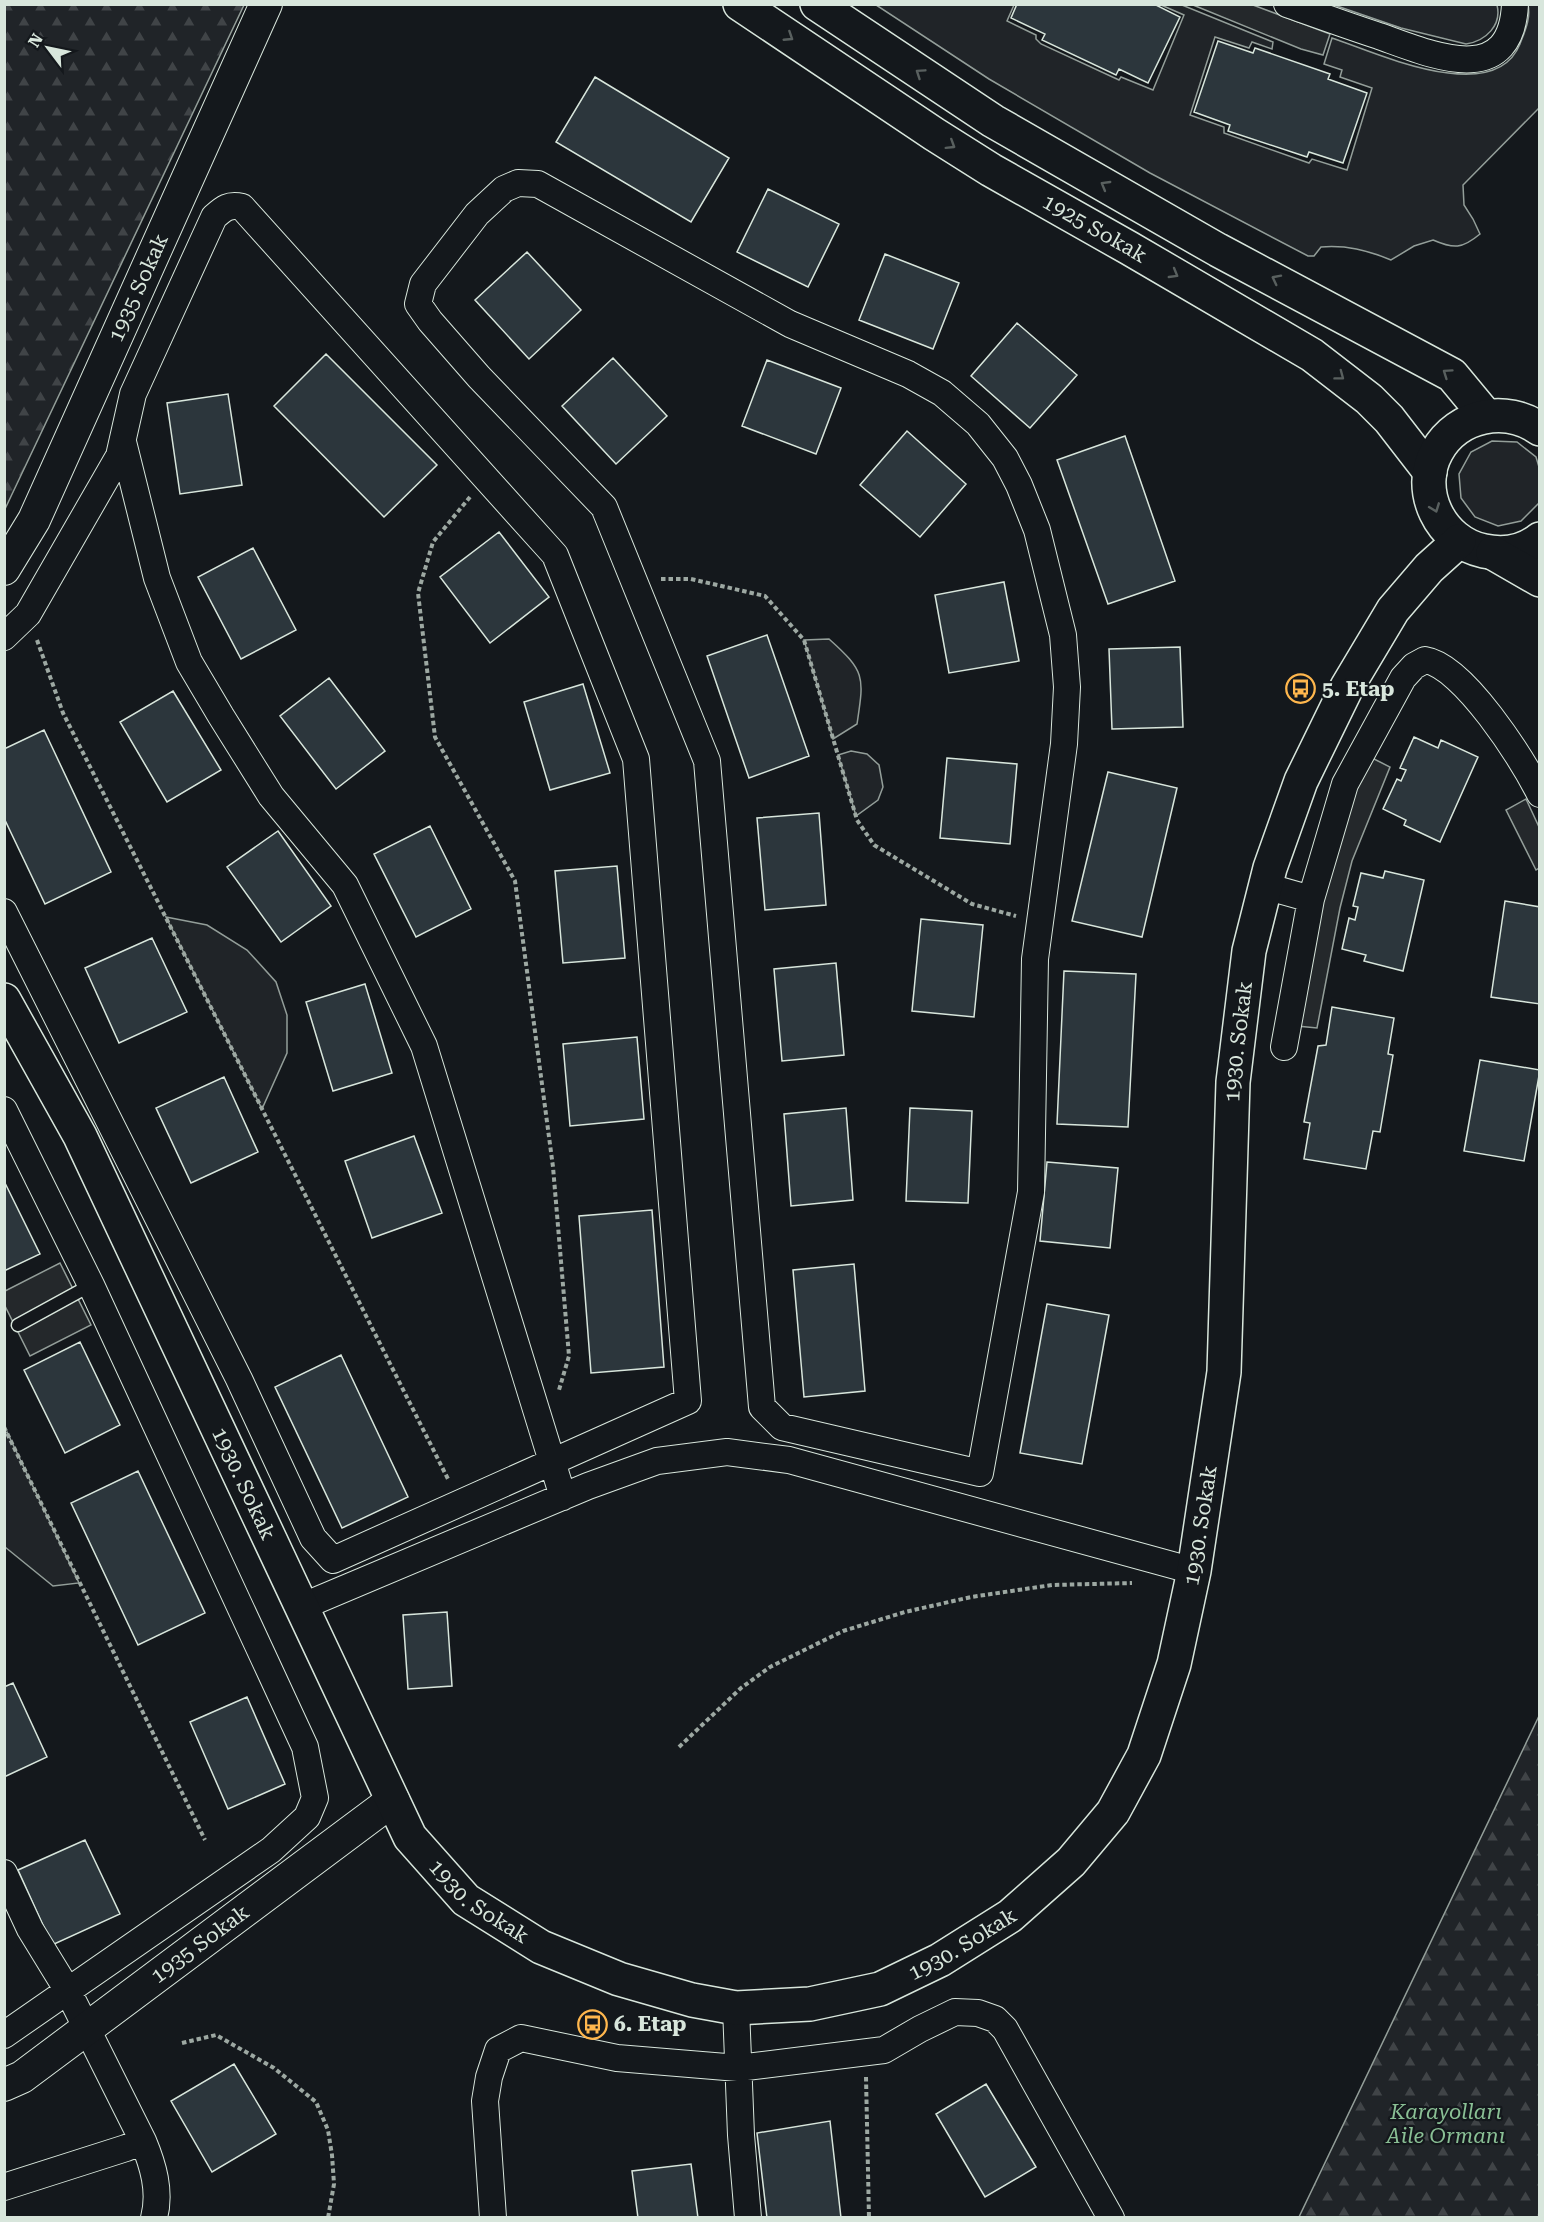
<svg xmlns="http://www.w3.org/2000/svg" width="1544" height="2222" font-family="'Roboto Serif',serif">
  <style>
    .green { fill: #202428; stroke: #939e99; stroke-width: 1.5 }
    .forest { fill: url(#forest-firs); stroke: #939e99; stroke-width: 1.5 }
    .parking { fill: #24282b; stroke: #939e99; stroke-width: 1.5 }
    .building { fill: #2c363c; stroke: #d8e6dc; stroke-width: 1.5 }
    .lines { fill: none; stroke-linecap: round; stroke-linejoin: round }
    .service-casing { stroke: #d8e6dc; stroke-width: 15 }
    .minor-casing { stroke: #d8e6dc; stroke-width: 28 }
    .tertiary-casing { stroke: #d8e6dc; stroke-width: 34 }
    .secondary-casing { stroke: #d8e6dc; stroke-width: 36 }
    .path { stroke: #9da8a2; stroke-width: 4; stroke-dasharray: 4.5 3; stroke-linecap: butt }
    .service { stroke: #14181c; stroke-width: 12 }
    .minor { stroke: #14181c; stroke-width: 26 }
    .tertiary { stroke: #14181c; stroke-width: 32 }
    .secondary { stroke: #14181c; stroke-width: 33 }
    .oneway { stroke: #59605f }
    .labels { text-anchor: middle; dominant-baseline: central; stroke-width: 4.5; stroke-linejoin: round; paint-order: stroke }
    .street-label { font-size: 21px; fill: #d8e6dc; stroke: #14181c }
    .poi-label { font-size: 21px; font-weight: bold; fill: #d8e6dc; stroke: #14181c; text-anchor: start }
    .park-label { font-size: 21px; font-style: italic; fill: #8ac095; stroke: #14181c }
  </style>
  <defs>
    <pattern id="forest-firs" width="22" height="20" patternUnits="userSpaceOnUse" patternTransform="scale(1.5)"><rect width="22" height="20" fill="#202428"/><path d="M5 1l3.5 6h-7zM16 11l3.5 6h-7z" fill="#404447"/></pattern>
  </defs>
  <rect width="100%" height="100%" fill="#14181c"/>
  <path class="green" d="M 876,5 L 1014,5 L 1007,21 L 1036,35 L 1036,39 L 1041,44 L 1119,80 L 1121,77 L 1153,90 L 1184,15 L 1161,5 L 1182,5 L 1273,42 L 1272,49 L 1252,42 L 1249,48 L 1215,37 L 1190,115 L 1224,127 L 1224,133 L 1309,163 L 1312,159 L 1347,170 L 1372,88 L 1340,77 L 1342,70 L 1324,64 L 1332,38 C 1377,53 1494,108 1520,44 C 1525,31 1531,18 1528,5 L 1539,5 L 1539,108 L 1463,185 L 1464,205 L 1473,219 L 1480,234 C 1462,249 1454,249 1433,240 L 1414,246 L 1391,260 C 1367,250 1346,245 1321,247 L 1314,256 L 1308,256 L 1150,173 L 989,79 Z
    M 1334,5 L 1497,5 C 1502,25 1486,41 1466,44 L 1401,28 Z
    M 1492,441 L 1517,442 L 1536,457 L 1539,467 L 1539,503 L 1521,521 L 1498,526 L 1475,517 L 1461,498 L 1459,474 L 1471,452 Z
    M 829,639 C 866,672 864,677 857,724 L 833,739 L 804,640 Z
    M 851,751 L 867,754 L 879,765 L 883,787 L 878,800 L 856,816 L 838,755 Z
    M 166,917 L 207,925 L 247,950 L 276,982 L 287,1015 L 287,1053 L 262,1109 Z
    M 7,1432 L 79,1583 L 53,1586 L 5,1547 L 4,1435 Z"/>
  <path class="forest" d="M 5,4 L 244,5 L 5,509 L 4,5 Z
    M 1539,1716 L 1539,2217 L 1299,2217 Z"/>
  <path class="parking" d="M 1193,5 L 1253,5 L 1330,34 L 1323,55 L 1301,49 Z
    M 1372,758 L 1390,767 L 1352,861 L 1340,908 L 1317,1028 L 1297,1026 L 1315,922 L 1356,790 Z
    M 1526,799 L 1539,827 L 1539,868 L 1536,870 L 1506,810 Z
    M 60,1263 L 91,1325 L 30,1356 L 5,1306 L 5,1291 Z"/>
  <path class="building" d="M 1017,4 L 1154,4 L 1180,17 L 1148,83 L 1119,69 L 1116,75 L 1042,40 L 1045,34 L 1011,18 Z
    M 1218,41 L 1253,53 L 1255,48 L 1330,74 L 1328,79 L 1367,93 L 1343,163 L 1309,152 L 1307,157 L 1228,131 L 1230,125 L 1194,112 Z
    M 595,77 L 729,158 L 691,222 L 556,142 Z
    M 768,189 L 839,224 L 808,287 L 737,252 Z
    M 527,252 L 581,310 L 529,359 L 475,300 Z
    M 885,254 L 959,283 L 933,349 L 859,320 Z
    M 1017,323 L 1077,375 L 1030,428 L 971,376 Z
    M 326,354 L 437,465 L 384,517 L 274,406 Z
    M 613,358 L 667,416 L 616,464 L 562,406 Z
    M 767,360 L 841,388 L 816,454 L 742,426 Z
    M 228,394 L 242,485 L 180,494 L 167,403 Z
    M 907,431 L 966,484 L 920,537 L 860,485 Z
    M 1125,436 L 1175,581 L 1108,604 L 1057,460 Z
    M 499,532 L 549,597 L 490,643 L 440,577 Z
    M 253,548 L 296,630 L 241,659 L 198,577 Z
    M 1004,582 L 1019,661 L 949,673 L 935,595 Z
    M 767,635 L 809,756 L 749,778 L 707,656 Z
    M 1180,647 L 1183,727 L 1112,729 L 1109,649 Z
    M 329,678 L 385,751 L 336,789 L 280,716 Z
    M 583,684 L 610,773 L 550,790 L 524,702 Z
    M 173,691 L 221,770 L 167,802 L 120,722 Z
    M 44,730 L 111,872 L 45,904 L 4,818 L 4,749 Z
    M 1414,737 L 1438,748 L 1441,740 L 1478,757 L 1440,842 L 1404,825 L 1406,820 L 1383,809 L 1397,779 L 1401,781 L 1406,770 L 1400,768 Z
    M 947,758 L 1017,764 L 1010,844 L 940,838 Z
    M 1108,772 L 1177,788 L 1142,937 L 1072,921 Z
    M 819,813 L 826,905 L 765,910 L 757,818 Z
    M 430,826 L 471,909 L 416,937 L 374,854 Z
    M 278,831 L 331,906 L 281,942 L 227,867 Z
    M 617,866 L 625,958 L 563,963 L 555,871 Z
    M 1385,871 L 1424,880 L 1403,971 L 1364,961 L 1366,955 L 1342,949 L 1349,918 L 1355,920 L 1358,907 L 1353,906 L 1361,873 L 1383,878 Z
    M 1505,901 L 1540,907 L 1540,1004 L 1491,997 Z
    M 921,919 L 983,925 L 974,1017 L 912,1011 Z
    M 152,938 L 187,1012 L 119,1043 L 85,968 Z
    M 836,963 L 844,1055 L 782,1061 L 774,969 Z
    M 1064,971 L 1136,974 L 1128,1127 L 1057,1124 Z
    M 365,984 L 392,1073 L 333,1091 L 306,1002 Z
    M 1332,1007 L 1394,1018 L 1388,1054 L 1393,1055 L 1380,1132 L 1373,1131 L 1366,1169 L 1304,1159 L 1310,1123 L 1304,1122 L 1318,1046 L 1326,1045 Z
    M 637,1037 L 644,1119 L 570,1126 L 563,1044 Z
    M 1480,1060 L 1540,1070 L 1524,1161 L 1464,1151 Z
    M 224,1077 L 258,1152 L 191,1183 L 156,1108 Z
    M 846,1108 L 853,1200 L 791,1206 L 784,1114 Z
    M 910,1108 L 972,1111 L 968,1203 L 906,1201 Z
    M 414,1136 L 442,1213 L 372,1238 L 345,1161 Z
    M 1047,1162 L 1118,1168 L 1110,1248 L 1040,1241 Z
    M 4,1181 L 40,1254 L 4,1271 Z
    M 652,1210 L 664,1367 L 591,1373 L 579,1216 Z
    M 854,1264 L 865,1391 L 804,1397 L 793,1270 Z
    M 1047,1304 L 1109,1315 L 1082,1464 L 1020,1453 Z
    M 80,1342 L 120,1425 L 65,1453 L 24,1370 Z
    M 341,1355 L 408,1497 L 342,1528 L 275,1387 Z
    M 138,1471 L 205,1613 L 138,1645 L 71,1503 Z
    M 447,1612 L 452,1686 L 408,1689 L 403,1615 Z
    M 13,1683 L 47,1757 L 4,1777 L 4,1687 Z
    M 247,1697 L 285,1784 L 228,1809 L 190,1722 Z
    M 85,1840 L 120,1914 L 52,1945 L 18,1870 Z
    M 234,2064 L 276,2134 L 212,2172 L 171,2101 Z
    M 986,2084 L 1036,2167 L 985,2197 L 936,2114 Z
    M 830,2121 L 841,2218 L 767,2218 L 757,2133 Z
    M 691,2164 L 698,2218 L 638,2218 L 632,2171 Z"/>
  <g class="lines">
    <defs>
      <path id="service" d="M 18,1325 L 91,1285"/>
      <path id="minor" d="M 1287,4 C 1318,15 1348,26 1379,36 C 1430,54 1511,91 1515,4
        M 518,183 L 538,184 L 790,324 L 908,374 L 942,393 L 978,424 L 1005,458 L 1019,485 L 1037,530 L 1063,635 L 1067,687 L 1064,744 L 1035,959 L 1031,1192 L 980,1473 L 782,1427 L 762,1407 L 707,761 L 604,507 L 479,377 L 430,321 L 418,304 L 423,284 L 477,214 L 504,189 Z
        M 123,442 L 157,578 L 189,662 L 221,716 L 271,796 L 345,885 L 424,1046 L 563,1497
        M 4,637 L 28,614 L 119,456 L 133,394 L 214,217 C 224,208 229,204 242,207 L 555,555 L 636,759 L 688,1401 L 333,1560 L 313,1538 L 239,1379 L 4,912
        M 1265,886 L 1311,899
        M 1284,1047 L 1311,899 L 1345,784 L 1403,678 L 1414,666 L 1425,660 C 1464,666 1522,759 1540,794
        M 4,1110 L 91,1285 L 305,1747 L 315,1798 L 307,1817 L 271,1850 L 4,2035
        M 301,1607 L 588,1486 L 657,1461 L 727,1452 L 789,1460 L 1194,1571
        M 4,1873 L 30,1929 L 68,1991 L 143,2141 C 153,2165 161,2191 154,2218
        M 736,2008 L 741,2135 L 748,2218
        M 4,2187 L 126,2148 L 143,2141
        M 493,2218 L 485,2101 L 489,2077 L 498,2050 L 521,2038 L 617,2058 L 738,2068 L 884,2050 L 920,2029 L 955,2012 L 978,2013 L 995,2019 L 1005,2029 L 1111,2218"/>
      <g id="tertiary">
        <path id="s1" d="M 4,569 L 34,520 L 266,4"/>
        <path id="s2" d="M 4,2085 L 22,2077 L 393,1800"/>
      </g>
      <g id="secondary">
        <path id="s3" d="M 740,4 L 934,134 L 991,170 L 1129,248 L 1312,355 L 1369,399 L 1389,419 L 1430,472"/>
        <path d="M 817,4 L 993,121 L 1218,250 L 1452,375 L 1486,416"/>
        <path d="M 1540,429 C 1506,405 1458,414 1437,451 C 1415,490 1440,542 1484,551 C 1503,555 1524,552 1540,539"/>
        <path d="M 1493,553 L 1540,580"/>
        <path id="s4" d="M 4,1000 L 80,1136 L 410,1837 L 466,1900 L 541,1947 L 619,1979 L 692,2000 L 736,2008 L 810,2004 L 880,1989 L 940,1960 L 1010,1916 L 1071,1862 L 1113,1812 L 1144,1755 L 1174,1664 L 1194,1571 L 1224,1372 L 1233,1082 L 1249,951 L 1270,868 L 1301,781 L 1347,687 L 1393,610 L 1429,568 L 1459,541"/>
      </g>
    </defs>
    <use href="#service" class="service-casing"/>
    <use href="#minor" class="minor-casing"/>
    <use href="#tertiary" class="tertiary-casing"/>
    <use href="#secondary" class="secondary-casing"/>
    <path class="path" d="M 470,497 L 433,542 L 418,593 L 435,737 L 515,881 L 553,1167 L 569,1356 L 559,1390
      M 661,579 L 691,579 L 765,596 L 804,640 L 857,820 L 874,845 L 972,904 L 1016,916
      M 37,640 L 63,713 L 448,1479
      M 4,1427 L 205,1840
      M 679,1747 L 741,1688 L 770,1667 L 843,1631 L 905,1612 L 971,1597 L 1052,1585 L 1132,1583
      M 182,2043 L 216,2035 L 274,2068 L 316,2102 L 328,2130 L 332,2155 L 334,2184 L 328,2218
      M 866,2077 L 869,2218"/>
    <use href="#service" class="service"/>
    <use href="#minor" class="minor"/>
    <use href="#tertiary" class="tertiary"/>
    <use href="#secondary" class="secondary"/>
  </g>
  <defs><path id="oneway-chevron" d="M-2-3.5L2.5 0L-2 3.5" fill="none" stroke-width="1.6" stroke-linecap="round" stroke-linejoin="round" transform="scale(1.5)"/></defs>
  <g class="oneway">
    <use href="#oneway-chevron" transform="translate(789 37) rotate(33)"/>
    <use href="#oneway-chevron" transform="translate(920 73) rotate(-146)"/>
    <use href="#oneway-chevron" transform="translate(951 145) rotate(32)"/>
    <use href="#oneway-chevron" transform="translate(1105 185) rotate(-150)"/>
    <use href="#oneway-chevron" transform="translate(1174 274) rotate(30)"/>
    <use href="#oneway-chevron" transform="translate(1276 279) rotate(-153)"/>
    <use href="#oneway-chevron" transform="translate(1447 373) rotate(-145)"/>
    <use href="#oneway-chevron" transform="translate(1340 376) rotate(37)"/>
    <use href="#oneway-chevron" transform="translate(1435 508) rotate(69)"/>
  </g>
  <defs>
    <symbol id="bus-ring" viewBox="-11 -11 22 22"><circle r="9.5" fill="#14181c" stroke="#ffb74d" stroke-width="1.5"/><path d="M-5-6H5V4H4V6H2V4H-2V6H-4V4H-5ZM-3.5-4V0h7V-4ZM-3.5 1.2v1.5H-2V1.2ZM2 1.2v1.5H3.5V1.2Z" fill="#ffb74d"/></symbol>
  </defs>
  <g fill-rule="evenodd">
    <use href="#bus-ring" x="1284" y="672" width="33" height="33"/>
    <use href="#bus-ring" x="576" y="2008" width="33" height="33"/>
  </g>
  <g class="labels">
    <g class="street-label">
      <text stroke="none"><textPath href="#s3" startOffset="420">1925 Sokak</textPath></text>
      <text stroke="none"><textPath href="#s1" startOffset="312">1935 Sokak</textPath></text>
      <text stroke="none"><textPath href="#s4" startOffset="2538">1930. Sokak</textPath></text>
      <text stroke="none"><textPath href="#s4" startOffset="540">1930. Sokak</textPath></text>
      <text stroke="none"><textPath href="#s4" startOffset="2052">1930. Sokak</textPath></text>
      <text stroke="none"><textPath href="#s4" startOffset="1026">1930. Sokak</textPath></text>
      <text stroke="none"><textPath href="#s4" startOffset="1548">1930. Sokak</textPath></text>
      <text stroke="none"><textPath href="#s2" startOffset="242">1935 Sokak</textPath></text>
    </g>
    <g class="poi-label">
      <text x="1322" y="689">5. Etap</text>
      <text x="614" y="2024">6. Etap</text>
    </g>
    <g class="park-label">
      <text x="1446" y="2112">Karayolları<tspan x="1446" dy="24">Aile Ormanı</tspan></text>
    </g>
  </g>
  <rect width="1544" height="2222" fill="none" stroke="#d8e6dc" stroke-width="12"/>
  <g transform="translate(48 48) rotate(302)" stroke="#14181c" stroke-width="4.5" paint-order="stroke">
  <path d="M0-4.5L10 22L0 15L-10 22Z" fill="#d8e6dc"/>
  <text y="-9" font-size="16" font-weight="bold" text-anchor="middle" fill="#d8e6dc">N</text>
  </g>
</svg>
